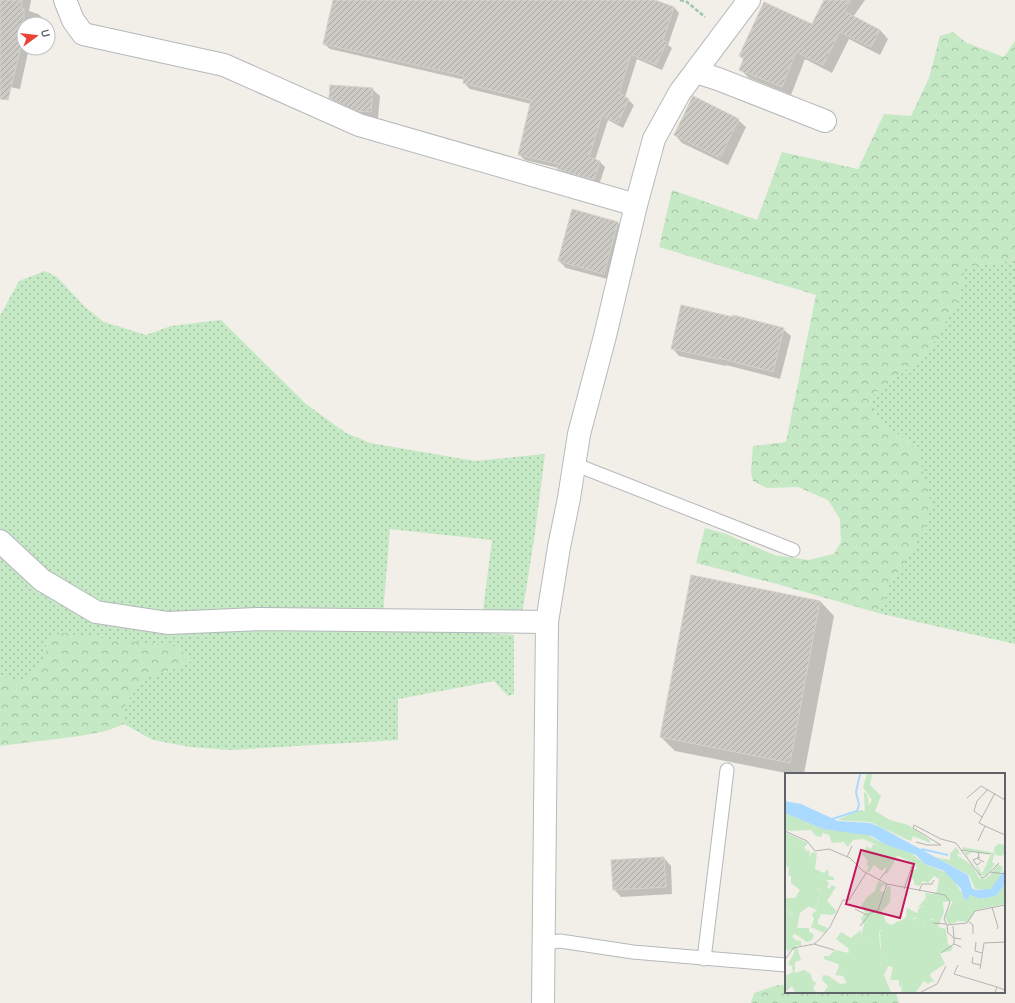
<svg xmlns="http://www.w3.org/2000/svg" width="1015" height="1003" font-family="'Space Grotesk',sans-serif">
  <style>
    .grass { fill: url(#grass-dots) }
    .forest { fill: url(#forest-crowns) }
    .shadow { fill: #0003 }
    .building { fill: url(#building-hatch); stroke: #d6d1c6 }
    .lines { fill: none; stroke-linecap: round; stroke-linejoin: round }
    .lane-casing { stroke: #b5b8bc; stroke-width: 15 }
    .street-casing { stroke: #b5b8bc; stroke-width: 24 }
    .secondary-casing { stroke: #b6babf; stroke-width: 24 }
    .path { stroke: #9cc7a9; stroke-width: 2.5; stroke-dasharray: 4 2; stroke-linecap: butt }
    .lane { stroke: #fff; stroke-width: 13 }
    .street { stroke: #fff; stroke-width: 22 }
    .secondary { stroke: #fff; stroke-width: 22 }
    .inset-river { fill: none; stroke: #aadaff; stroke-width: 2 }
    .inset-road { fill: none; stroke: #b3b3b1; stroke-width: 1 }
    .view { fill: #c2185b; fill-opacity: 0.15; stroke: #c2185b; stroke-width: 2 }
    .inset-edge { fill: none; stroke: #5f6368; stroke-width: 2 }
  </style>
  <defs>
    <pattern id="grass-dots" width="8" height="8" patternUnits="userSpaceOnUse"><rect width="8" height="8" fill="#c5e8c5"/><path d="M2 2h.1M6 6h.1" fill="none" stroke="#a3c0a4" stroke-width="1.8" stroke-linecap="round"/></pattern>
    <pattern id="forest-crowns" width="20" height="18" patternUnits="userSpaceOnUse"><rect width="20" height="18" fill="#c5e8c5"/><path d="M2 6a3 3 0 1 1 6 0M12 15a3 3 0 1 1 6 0" fill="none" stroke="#a3c0a4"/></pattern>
    <pattern id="building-hatch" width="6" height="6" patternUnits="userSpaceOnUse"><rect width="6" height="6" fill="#cccac5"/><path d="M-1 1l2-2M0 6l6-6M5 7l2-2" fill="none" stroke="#a9a8a4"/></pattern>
  </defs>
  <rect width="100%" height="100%" fill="#f1efe8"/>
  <path class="grass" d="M 1015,257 L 1015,644 L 878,613 L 889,586 L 916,544 L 918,450 L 877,418 L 870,397 L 903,372 L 928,352 L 960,297 L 965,267 L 1009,261 Z
    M 45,271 L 57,277 L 85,307 L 104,322 L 146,335 L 171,326 L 221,320 L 306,404 L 346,433 L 370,443 L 475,461 L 545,454 L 535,533 L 522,615 L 483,610 L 492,540 L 390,529 L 382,625 L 514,635 L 514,694 L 508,696 L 494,681 L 398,699 L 398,740 L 230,750 L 190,747 L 153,740 L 124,724 L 122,711 L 136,687 L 146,677 L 181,667 L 191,661 L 179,647 L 47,639 L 45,662 L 26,680 L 15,682 L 0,675 L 0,316 L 19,281 Z"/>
  <path class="forest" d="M 953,32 L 967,43 L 1004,57 L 1015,41 L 1015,257 L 1009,261 L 965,267 L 960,297 L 928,352 L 903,372 L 870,397 L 877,418 L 918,450 L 932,507 L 916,544 L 889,586 L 878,613 L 777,584 L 696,563 L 705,528 L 726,534 L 774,555 L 808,560 L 834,554 L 841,542 L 840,519 L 828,500 L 798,487 L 767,488 L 753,481 L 751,472 L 753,446 L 786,442 L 816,295 L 659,247 L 672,190 L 757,220 L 782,152 L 858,169 L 884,114 L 911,116 L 929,78 L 940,36 Z
    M 61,633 L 179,647 L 191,661 L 181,667 L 146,677 L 136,687 L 122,711 L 124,724 L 106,731 L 80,736 L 0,746 L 0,675 L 15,682 L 26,680 L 45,662 L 47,639 Z
    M 778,985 L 786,985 L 786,992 L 896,992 L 899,1003 L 751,1003 L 754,993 Z"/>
  <path class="shadow" d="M 0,0 L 31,0 L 29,11 L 38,14 L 46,21 L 45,24 L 24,24 L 24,48 L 29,48 L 20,89 L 0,85 Z
    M 368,0 L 652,0 L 674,7 L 679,13 L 668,45 L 672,48 L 662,70 L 637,59 L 625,97 L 634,105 L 623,128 L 608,120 L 595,160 L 600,162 L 605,167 L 599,185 L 564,174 L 558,168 L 525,160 L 519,155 L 531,104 L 470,89 L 464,83 L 465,80 L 330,49 L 324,44 Z
    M 826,0 L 865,0 L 853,17 L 880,30 L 888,39 L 880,55 L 849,39 L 832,73 L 805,59 L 791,95 L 749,78 L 741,70 L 744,60 L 740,56 L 813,26 Z
    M 372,89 L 380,96 L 378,118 L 365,117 L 337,105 L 330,97 Z
    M 738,120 L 746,127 L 728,165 L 682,143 L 675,135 Z
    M 618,223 L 625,230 L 611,280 L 566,268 L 559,261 Z
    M 783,329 L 791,336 L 780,379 L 726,365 L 726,366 L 679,356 L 672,348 Z
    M 692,576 L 820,601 L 834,616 L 804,774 L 791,774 L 675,751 L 661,737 Z
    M 664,858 L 671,866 L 672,894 L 621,897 L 614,889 Z"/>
  <path class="building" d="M 0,0 L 22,0 L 21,9 L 24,9 L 24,34 L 8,100 L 0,99 Z
    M 333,0 L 655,0 L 674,7 L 663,40 L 667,42 L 656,65 L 631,54 L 619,93 L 629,99 L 618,123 L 602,115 L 589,157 L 600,161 L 594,180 L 557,169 L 559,164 L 518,155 L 531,100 L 463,83 L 464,76 L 323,44 Z
    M 824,0 L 851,0 L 844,11 L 880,30 L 871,47 L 840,32 L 823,65 L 796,52 L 782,87 L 739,70 L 744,58 L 739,56 L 764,2 L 812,24 Z
    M 330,85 L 373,88 L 371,112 L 357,111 L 329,98 Z
    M 693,96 L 739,119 L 720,158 L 674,135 Z
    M 572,209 L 618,222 L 604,274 L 558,261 Z
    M 681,305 L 733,317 L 733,315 L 784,328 L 773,372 L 719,358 L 719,359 L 671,349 Z
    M 691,575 L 820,601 L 790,763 L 660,737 Z
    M 664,857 L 666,887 L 613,890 L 611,860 Z"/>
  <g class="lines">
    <defs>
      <path id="lane" d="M 574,464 L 793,550
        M 543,943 L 560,941 L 633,952 L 786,965
        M 704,959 L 727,770"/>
      <path id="street" d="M 65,0 L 73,20 L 83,34 L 224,65 L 359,125 L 636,205
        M 696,72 L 718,79 L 825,121
        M 0,541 L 42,580 L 96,612 L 168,623 L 259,619 L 547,622"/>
      <path id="secondary" d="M 543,1003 L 547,622 L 559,547 L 569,498 L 579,434 L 605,336 L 636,205 L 654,139 L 680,92 L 749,0"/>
    </defs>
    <use href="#lane" class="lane-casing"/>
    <use href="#street" class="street-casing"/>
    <use href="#secondary" class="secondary-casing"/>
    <path class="path" d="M 680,0 L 687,2 L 705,17"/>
    <use href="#lane" class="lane"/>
    <use href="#street" class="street"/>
    <use href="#secondary" class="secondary"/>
  </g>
  <g transform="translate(785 773)">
    <rect width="220" height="220" fill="#f1efe8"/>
    <path d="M 0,59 L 23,70 L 20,74 L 8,67 L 14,79 L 25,84 L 27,79 L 32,80 L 30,96 L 39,100 L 43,96 L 44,103 L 49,104 L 49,107 L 41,107 L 44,110 L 42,115 L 46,116 L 41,120 L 27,113 L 32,119 L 34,132 L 27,135 L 24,133 L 15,140 L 12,156 L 9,154 L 8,141 L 0,134 L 0,125 L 10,125 L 15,117 L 6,110 L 6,103 L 3,102 L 4,96 L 0,90 ZM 88,71 L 95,73 L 100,80 L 112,83 L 107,93 L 102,89 L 95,90 L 85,78 ZM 178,74 L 210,80 L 207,89 L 210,91 L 201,103 L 194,102 L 191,93 L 179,79 L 186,79 L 182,83 L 193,94 L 197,101 L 206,81 L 178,77 ZM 93,108 L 102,112 L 97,113 L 95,118 L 100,119 L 103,113 L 106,114 L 105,129 L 97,138 L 101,149 L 106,152 L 114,148 L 130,146 L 134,135 L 144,131 L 149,134 L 149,146 L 137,149 L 140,152 L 139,155 L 122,154 L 105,167 L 101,164 L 97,156 L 94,160 L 95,173 L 98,190 L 95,192 L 78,187 L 81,170 L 76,162 L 79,152 L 76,146 L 80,139 L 76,133 L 82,124 L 90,118 Z" fill="#c5e8c5"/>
    <path d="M 82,1 L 87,1 L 85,12 L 96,23 L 90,38 L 105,47 L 123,52 L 145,67 L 145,70 L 128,63 L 126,68 L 123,67 L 85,49 L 52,47 L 75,37 L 80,38 L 79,19 L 82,21 L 84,33 L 87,27 L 78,14 ZM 0,40 L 38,56 L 81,61 L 99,71 L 125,79 L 140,91 L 164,101 L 181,126 L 185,122 L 195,126 L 211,123 L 220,111 L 220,131 L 191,137 L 183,149 L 173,148 L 164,152 L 160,144 L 168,128 L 158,129 L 159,139 L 153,154 L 161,156 L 163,171 L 168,174 L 166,178 L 155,180 L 160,191 L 146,200 L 145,203 L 151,210 L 147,208 L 143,211 L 139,208 L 131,219 L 116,219 L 117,215 L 114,212 L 114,207 L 105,207 L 108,194 L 103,193 L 99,202 L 106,219 L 39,219 L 43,213 L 37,207 L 38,202 L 44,203 L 55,211 L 62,210 L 58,203 L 50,202 L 54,194 L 53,191 L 39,186 L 39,183 L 44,183 L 50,177 L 64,180 L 63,175 L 51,166 L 56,159 L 66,165 L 76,157 L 76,162 L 81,170 L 79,187 L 97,192 L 95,159 L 99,156 L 101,164 L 105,167 L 117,153 L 139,155 L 140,152 L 136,147 L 149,147 L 147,132 L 133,134 L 141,125 L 140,120 L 149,121 L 152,118 L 154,106 L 149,103 L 143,110 L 138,108 L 134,113 L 129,111 L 129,106 L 125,105 L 127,97 L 132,96 L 130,91 L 113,83 L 101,82 L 95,73 L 78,66 L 68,67 L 63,74 L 59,69 L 47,70 L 44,62 L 38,60 L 36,64 L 31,63 L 26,57 L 3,58 L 0,56 ZM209 77a6 6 0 1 1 12 0a6 6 0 1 1-12 0ZM 82,73 L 89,79 L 95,90 L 102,89 L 107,93 L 101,102 L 101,94 L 97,98 L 89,92 L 84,99 L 81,98 L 84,94 L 81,91 L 83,88 L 77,81 ZM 171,74 L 176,82 L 172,80 L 173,83 L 187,92 L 194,105 L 200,106 L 206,101 L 212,91 L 218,94 L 212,111 L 204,117 L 190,116 L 184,102 L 150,84 L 165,87 L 165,81 ZM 27,112 L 35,118 L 38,116 L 41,120 L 47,112 L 51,114 L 42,128 L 52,139 L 47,142 L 36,141 L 33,147 L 33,151 L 43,155 L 39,160 L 26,154 L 29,146 L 27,141 L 32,137 L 27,135 L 33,133 L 34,128 ZM 0,134 L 8,142 L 10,155 L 24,155 L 24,158 L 29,162 L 27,167 L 22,169 L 10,161 L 7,163 L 10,167 L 16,168 L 16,173 L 11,172 L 16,187 L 10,189 L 10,200 L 19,197 L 26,201 L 27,207 L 31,210 L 28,216 L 31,219 L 10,219 L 7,213 L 0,219 L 0,203 L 8,199 L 7,193 L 3,191 L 10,178 L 6,176 L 3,179 L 0,173 ZM 122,135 L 132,140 L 132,143 L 124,148 L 116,148 L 121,144 Z" fill="#c5e8c5"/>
    <path d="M 8,67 L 19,73 L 21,78 L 24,77 L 25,84 L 15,82 Z" fill="#c5e8c5"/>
    <path d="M 0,28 L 16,31 L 53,48 L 85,50 L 95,54 L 183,102 L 187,115 L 190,117 L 206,116 L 220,96 L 220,111 L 211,123 L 195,126 L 185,122 L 182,127 L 179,126 L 176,116 L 159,98 L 140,91 L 131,82 L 99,71 L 87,63 L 38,56 L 0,40 Z" fill="#aadaff"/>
    <path class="inset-river" d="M 47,46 L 72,38 L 74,32 L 71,19 L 75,1M 136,76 L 163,82"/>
    <path class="inset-road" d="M 182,25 L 196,13 L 220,27M 197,44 L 189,38 L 192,28 L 203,16M 200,53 L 220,62M 0,58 L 22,68 L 30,78 L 44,76 L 65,85 L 78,98 L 102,111 L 160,122 L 165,129 L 159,146 L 162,152 L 182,150 L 190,138 L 220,132M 193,68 L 200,53 L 194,50 L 210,20M 131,69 L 142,72 L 156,72 L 128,55 L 129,52 L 156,66 L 171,70 L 197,105 L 200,104 L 205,99 L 220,101M 176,77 L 205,81M 194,80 L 193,86 L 199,89M 62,84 L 67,73M 195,84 L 188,87 L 192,92 L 196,89M 205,99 L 214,90M 94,107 L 102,97M 119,116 L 127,93M 134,118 L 137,111 L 147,111 L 149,107M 207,134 L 213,154 L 212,156M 70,136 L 82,142 L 93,137 L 102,111M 184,149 L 188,152 L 188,161M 148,150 L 161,151M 162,152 L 163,160 L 169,165 L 169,171 L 176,174M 75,153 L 84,142M 168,153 L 169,165 L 176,166M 191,169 L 190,178 L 197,180M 29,171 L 49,177M 156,180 L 169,171M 188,184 L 187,190 L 196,192M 0,187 L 8,175 L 29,171 L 35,166 L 45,154 L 58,127 L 64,127 L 81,100M 173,192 L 169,201 L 212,214M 195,196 L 199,170 L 220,169M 136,219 L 152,211 L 161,193M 210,219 L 212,214 L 220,217"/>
    <path class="view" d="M 76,77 L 129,91 L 115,145 L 61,131 Z"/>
    <rect width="220" height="220" class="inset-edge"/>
  </g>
  <g transform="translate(36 36) rotate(75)"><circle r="19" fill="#ffffff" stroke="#bfc1c3"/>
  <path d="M0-3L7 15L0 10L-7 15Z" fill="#ea4335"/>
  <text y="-6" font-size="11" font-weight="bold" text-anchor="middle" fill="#5f6368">U</text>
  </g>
</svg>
